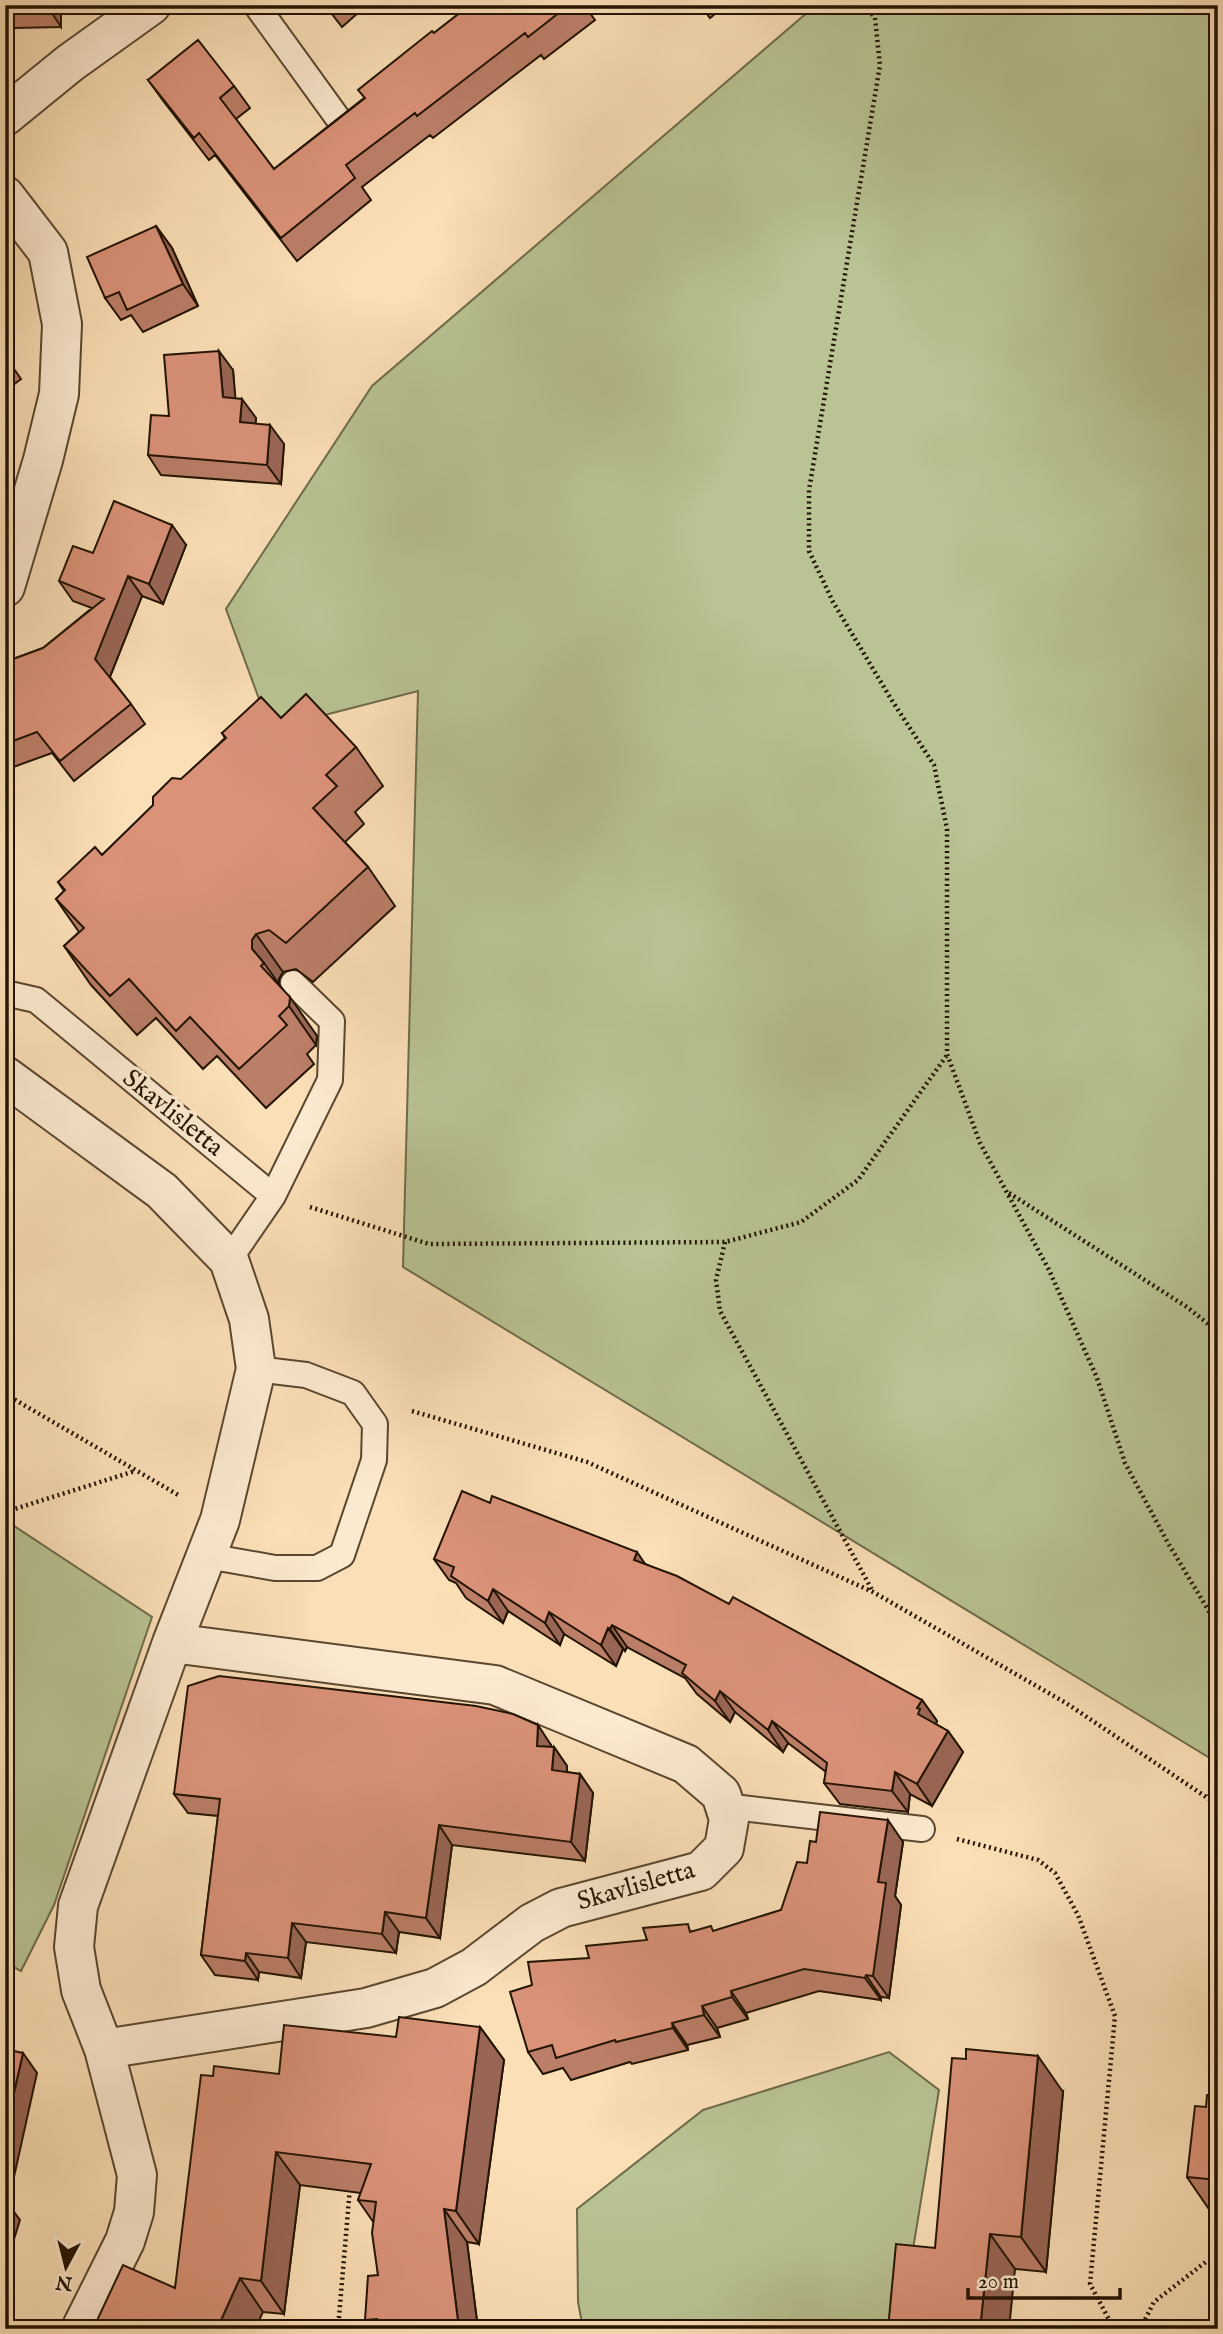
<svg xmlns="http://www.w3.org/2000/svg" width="1223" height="2334" font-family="'IM FELL English',serif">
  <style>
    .green { fill: #b9c393; stroke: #6e6c4a; stroke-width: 2 }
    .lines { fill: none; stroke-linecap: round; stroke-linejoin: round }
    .service-casing { stroke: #59472f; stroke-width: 28 }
    .minor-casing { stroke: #59472f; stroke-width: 42 }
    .path { stroke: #231402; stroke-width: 4.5; stroke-dasharray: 2 3.5; stroke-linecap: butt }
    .service { stroke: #fcead0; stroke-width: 24 }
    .minor { stroke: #fcead0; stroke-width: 38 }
    .wall { fill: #bb7e68; stroke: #231402; stroke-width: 2 }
    .shaded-wall { fill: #965; stroke: #231402; stroke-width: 2 }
    .building { fill: #da9279; stroke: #231402; stroke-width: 2 }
    .labels { text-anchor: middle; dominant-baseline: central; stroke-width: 7; stroke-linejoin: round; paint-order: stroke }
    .street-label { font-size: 26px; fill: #231402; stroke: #fcead0 }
  </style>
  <rect width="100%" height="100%" fill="#fbdfb7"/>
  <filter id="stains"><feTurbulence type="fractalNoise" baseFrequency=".00286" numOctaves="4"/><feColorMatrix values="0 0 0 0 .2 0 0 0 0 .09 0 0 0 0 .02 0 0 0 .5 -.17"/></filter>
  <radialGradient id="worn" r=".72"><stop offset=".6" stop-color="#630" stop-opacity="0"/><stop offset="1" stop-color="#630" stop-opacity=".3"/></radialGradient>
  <path class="green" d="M 816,5 L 1218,5 L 1218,1763 L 403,1267 L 418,691 L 270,729 L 226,609 L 372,386 Z
    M 5,1520 L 152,1617 L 54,1905 L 21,1971 L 5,1962 Z
    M 889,2052 L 939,2090 L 900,2329 L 583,2329 L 578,2302 L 577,2209 L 703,2110 Z"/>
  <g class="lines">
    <defs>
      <path id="service" d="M 256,5 L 337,117
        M 5,993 L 36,1000 L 273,1196 L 229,1260
        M 273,1196 L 330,1080 L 332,1021 L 293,983
        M 207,1556 L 275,1568 L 317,1568 L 342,1555 L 374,1460 L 375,1424 L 353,1393 L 306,1375 L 256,1369
        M 725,1806 L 922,1829"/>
      <path id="minor" d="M 5,116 L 70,63 L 151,5
        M 5,196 L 48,252 L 62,324 L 59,394 L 43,460 L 5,587
        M 5,1076 L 162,1191 L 229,1260 L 249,1319 L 256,1369 L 220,1520 L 172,1643 L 78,1906 L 74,1947 L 81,1990 L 104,2049 L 137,2175 L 134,2212 L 125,2241 L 81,2329
        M 104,2049 L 366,2008 L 435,1988 L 474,1967 L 532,1923 L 561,1908 L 701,1871 L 724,1848 L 729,1819 L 721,1794 L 686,1764 L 495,1685 L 172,1643"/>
    </defs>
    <use href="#service" class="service-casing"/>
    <use href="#minor" class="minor-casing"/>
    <path class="path" d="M 865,5 L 875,18 L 880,65 L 809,490 L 809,551 L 833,602 L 891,699 L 934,765 L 947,829 L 947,1054 L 980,1143 L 1049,1270 L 1097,1378 L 1125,1463 L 1168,1543 L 1210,1613 L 1218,1638
      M 1009,1193 L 1187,1307 L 1218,1332
      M 310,1207 L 429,1244 L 725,1242 L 801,1222 L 858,1180 L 947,1055
      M 725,1242 L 716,1280 L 720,1311 L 872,1590
      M 5,1394 L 180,1496
      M 412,1411 L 587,1462 L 873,1592 L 1066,1703 L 1218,1805
      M 5,1512 L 135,1471
      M 1218,1757 L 1209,1798 L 1218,1792
      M 957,1839 L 1038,1860 L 1055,1873 L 1078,1915 L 1115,2016 L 1090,2284 L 1114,2329
      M 338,2329 L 350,2187
      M 1140,2329 L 1154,2302 L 1207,2261 L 1218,2262"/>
    <use href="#service" class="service"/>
    <use href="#minor" class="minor"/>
  </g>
  <path class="wall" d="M 5,5 L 61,5 L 61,27 L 14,28 L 5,15 Z
    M 325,5 L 367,5 L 342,27 Z
    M 470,5 L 584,5 L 595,20 L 544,59 L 541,55 L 433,138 L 430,135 L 362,187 L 371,200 L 297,261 L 215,155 L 209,160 L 164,102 L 148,80 L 234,86 L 250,108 L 236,119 L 274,169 L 364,98 L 434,33 Z
    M 700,5 L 726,5 L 710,18 Z
    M 156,226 L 172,248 L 198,306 L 143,332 L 131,315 L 121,320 L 105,298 Z
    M 5,356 L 21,379 L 5,391 Z
    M 233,370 L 235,398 L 256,418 L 255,424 L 284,444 L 281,484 L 161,475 L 148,455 L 169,416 Z
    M 186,545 L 163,604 L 142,596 L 110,677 L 131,704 L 145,724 L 74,781 L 52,753 L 5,770 L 5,662 L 43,648 L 92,608 L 73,601 L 59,581 L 93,553 Z
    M 281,718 L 356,747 L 383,786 L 355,812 L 364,824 L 345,842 L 368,867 L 395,906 L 313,982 L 296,969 L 283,972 L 279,979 L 279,984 L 317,1036 L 316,1045 L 307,1054 L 314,1064 L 266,1108 L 217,1056 L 203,1069 L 156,1018 L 137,1035 L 91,985 L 64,946 L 79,932 L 56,899 L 64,891 L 58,882 L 102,855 L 225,738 L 222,733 Z
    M 490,1503 L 645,1564 L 922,1700 L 937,1721 L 936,1724 L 948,1731 L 963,1752 L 932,1806 L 910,1794 L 908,1812 L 840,1804 L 824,1783 L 826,1772 L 788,1743 L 783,1752 L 735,1712 L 730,1722 L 697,1694 L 685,1678 L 627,1647 L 625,1651 L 623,1649 L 616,1666 L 564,1634 L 560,1645 L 508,1611 L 503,1623 L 466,1598 L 456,1583 L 449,1580 L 434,1559 Z
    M 551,1745 L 551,1747 L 554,1747 L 567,1766 L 567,1772 L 580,1774 L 593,1793 L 585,1861 L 452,1845 L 440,1938 L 399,1932 L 396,1953 L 306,1942 L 301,1978 L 259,1972 L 258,1980 L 215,1975 L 201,1955 L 218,1816 L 188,1813 L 174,1794 Z
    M 816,1842 L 903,1842 L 895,1896 L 901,1905 L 889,1998 L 881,1997 L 881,2000 L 819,1991 L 746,2013 L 748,2019 L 717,2028 L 720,2037 L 687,2045 L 688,2050 L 632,2064 L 630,2062 L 571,2080 L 563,2068 L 543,2074 L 528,2052 L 532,1985 L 589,1958 L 647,1940 L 693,1931 L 714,1931 L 781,1910 L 807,1863 Z
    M 480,2027 L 504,2060 L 479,2244 L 467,2242 L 478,2329 L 371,2329 L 365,2320 L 378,2275 L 374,2223 L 358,2200 L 361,2193 L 300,2185 L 284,2314 L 263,2312 L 175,2288 L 213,2076 L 279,2074 L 396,2037 Z
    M 1063,2092 L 1046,2272 L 1015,2269 L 935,2248 Z
    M 1218,2096 L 1218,2215 L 1213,2215 L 1187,2177 Z"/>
  <path class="shaded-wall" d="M 48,5 L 61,5 L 61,27 L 48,7 Z
    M 156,226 L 172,248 L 198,306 L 183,284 Z
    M 219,351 L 233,370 L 237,417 L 223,397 Z
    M 242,399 L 256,418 L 254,442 L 240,422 Z
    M 270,425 L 284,444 L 281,484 L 267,465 Z
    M 172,525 L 186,545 L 163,604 L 149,584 Z
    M 128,576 L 142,596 L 109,679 L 95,659 Z
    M 256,934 L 283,972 L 279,979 L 279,984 L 264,963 L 252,949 L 252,940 Z
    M 290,997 L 317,1036 L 316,1045 L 289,1006 Z
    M 637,1552 L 652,1574 L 634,1560 Z
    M 493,1589 L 508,1611 L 503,1623 L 488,1601 Z
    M 549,1612 L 564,1634 L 560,1645 L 545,1623 Z
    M 612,1625 L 627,1647 L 625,1651 L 610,1629 Z
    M 608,1628 L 623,1649 L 616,1666 L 601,1645 Z
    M 720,1691 L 735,1712 L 730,1722 L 715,1701 Z
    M 922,1700 L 937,1721 L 934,1728 L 918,1714 L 917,1708 Z
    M 772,1721 L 788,1743 L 783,1752 L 768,1730 Z
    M 538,1725 L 551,1745 L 550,1766 L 537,1746 Z
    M 948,1731 L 963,1752 L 932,1806 L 917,1784 Z
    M 554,1747 L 567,1766 L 566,1790 L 552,1770 Z
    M 895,1772 L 910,1794 L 908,1812 L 892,1791 Z
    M 580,1774 L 593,1793 L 585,1861 L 571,1842 Z
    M 888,1820 L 903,1842 L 895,1896 L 901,1905 L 889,1998 L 873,1976 L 878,1882 Z
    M 439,1825 L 452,1845 L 440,1938 L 426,1918 Z
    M 385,1912 L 399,1932 L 396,1953 L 382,1934 Z
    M 292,1923 L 306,1942 L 301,1978 L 288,1958 Z
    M 246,1953 L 259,1972 L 258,1980 L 245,1961 Z
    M 866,1975 L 881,1997 L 881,2000 L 865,1978 Z
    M 731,1991 L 746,2013 L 748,2019 L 732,1997 Z
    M 702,2006 L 717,2028 L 720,2037 L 704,2015 Z
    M 672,2023 L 687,2045 L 688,2050 L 673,2028 Z
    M 480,2027 L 504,2060 L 479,2244 L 456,2211 Z
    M 23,2053 L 37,2073 L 8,2204 L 20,2220 L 5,2268 L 5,2132 Z
    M 1038,2056 L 1063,2092 L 1046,2272 L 1021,2237 Z
    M 276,2152 L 300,2185 L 284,2314 L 261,2281 Z
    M 444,2209 L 467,2242 L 478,2329 L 459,2329 Z
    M 990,2234 L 1015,2269 L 1009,2329 L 980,2329 Z
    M 240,2278 L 263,2312 L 255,2329 L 217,2329 Z"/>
  <path class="building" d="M 5,5 L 48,5 L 48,7 L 5,8 Z
    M 470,5 L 569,5 L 528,37 L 525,33 L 417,116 L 415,113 L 346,165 L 355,178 L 281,238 L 199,133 L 194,138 L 148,80 L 198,40 L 234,86 L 220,98 L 274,169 L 365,98 L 358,90 L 432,31 L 434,33 Z
    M 156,226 L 183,284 L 127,310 L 119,292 L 105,298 L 87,257 Z
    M 219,351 L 223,397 L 242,399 L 240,422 L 270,425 L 267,465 L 148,455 L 151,415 L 169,416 L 164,355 Z
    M 114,501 L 172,525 L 149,584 L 128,576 L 95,659 L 131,704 L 60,761 L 37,732 L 5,744 L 5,662 L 43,648 L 104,599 L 59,581 L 73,546 L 93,553 Z
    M 306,694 L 356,747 L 326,775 L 337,786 L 313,808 L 368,867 L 286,943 L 269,930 L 256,934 L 252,940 L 252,949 L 264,963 L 261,966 L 290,997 L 289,1006 L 279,1016 L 287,1025 L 239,1069 L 190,1017 L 176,1031 L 129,979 L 110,996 L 64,946 L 84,928 L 56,899 L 65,890 L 58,882 L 95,847 L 102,855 L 153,805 L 153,797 L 172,778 L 181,779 L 226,738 L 222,733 L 261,697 L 281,718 Z
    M 462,1491 L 490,1503 L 492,1496 L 637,1552 L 634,1560 L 677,1576 L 729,1604 L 733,1597 L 922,1700 L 917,1708 L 920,1709 L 918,1714 L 948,1731 L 917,1784 L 895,1772 L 892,1791 L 824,1783 L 827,1763 L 772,1721 L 768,1730 L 720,1691 L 715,1701 L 682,1673 L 686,1665 L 612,1625 L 610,1629 L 608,1628 L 601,1645 L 549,1612 L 545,1623 L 493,1589 L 488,1601 L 451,1576 L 454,1567 L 434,1559 Z
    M 219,1676 L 476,1706 L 513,1714 L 538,1725 L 537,1746 L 554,1747 L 552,1770 L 580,1774 L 571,1842 L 439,1825 L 426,1918 L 385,1912 L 382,1934 L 292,1923 L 288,1958 L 246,1953 L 245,1961 L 201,1955 L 220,1799 L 174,1794 L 188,1686 Z
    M 820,1812 L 888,1820 L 878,1882 L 886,1883 L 873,1976 L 866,1975 L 865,1978 L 804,1969 L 731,1991 L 732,1997 L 702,2006 L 704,2015 L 672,2023 L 673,2028 L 616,2042 L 615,2040 L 556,2058 L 552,2045 L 528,2052 L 510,1992 L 532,1985 L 528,1962 L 589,1958 L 586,1946 L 647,1940 L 643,1928 L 688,1924 L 690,1932 L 711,1926 L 713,1931 L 781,1910 L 797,1862 L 807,1863 L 810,1841 L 816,1842 Z
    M 399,2017 L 480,2027 L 456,2211 L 444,2209 L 459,2329 L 377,2329 L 377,2319 L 365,2320 L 368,2276 L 378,2275 L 372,2233 L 376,2202 L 358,2200 L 371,2164 L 276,2152 L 261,2281 L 240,2278 L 217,2329 L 93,2329 L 123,2265 L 175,2288 L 201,2075 L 213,2076 L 214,2066 L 279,2074 L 284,2025 L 396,2037 Z
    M 5,2049 L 23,2053 L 5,2132 Z
    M 966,2049 L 1038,2056 L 1021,2237 L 990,2234 L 980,2329 L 888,2329 L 896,2244 L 935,2248 L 952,2058 L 966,2059 Z
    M 1207,2095 L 1218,2096 L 1218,2180 L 1187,2177 L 1195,2106 L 1206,2107 Z
    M 1218,2301 L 1218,2329 L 1204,2329 L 1204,2326 L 1215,2328 Z"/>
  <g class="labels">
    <g class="street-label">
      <text transform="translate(173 1113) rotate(39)">Skavlisletta</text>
      <text transform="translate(636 1886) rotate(-16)">Skavlisletta</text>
    </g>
  </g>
  <rect width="1223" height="2334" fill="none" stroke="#fbdfb7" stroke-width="28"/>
  <rect x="7" y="7" width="1209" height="2320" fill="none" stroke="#231402" stroke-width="3.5"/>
  <rect x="14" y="14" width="1195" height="2306" fill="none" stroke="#231402" stroke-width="2"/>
  <g transform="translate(66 2267) rotate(187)" stroke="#fcead0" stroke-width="5" paint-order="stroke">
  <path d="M0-5L12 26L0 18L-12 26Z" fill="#231402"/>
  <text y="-10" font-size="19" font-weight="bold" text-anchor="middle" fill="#231402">N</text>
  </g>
  <path d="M968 2288v10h152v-10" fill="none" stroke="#231402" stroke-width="3.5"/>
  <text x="978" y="2288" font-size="21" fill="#231402" stroke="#fcead0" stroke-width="5" paint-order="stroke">20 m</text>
  <rect width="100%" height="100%" filter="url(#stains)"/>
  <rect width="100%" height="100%" fill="url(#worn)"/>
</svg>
